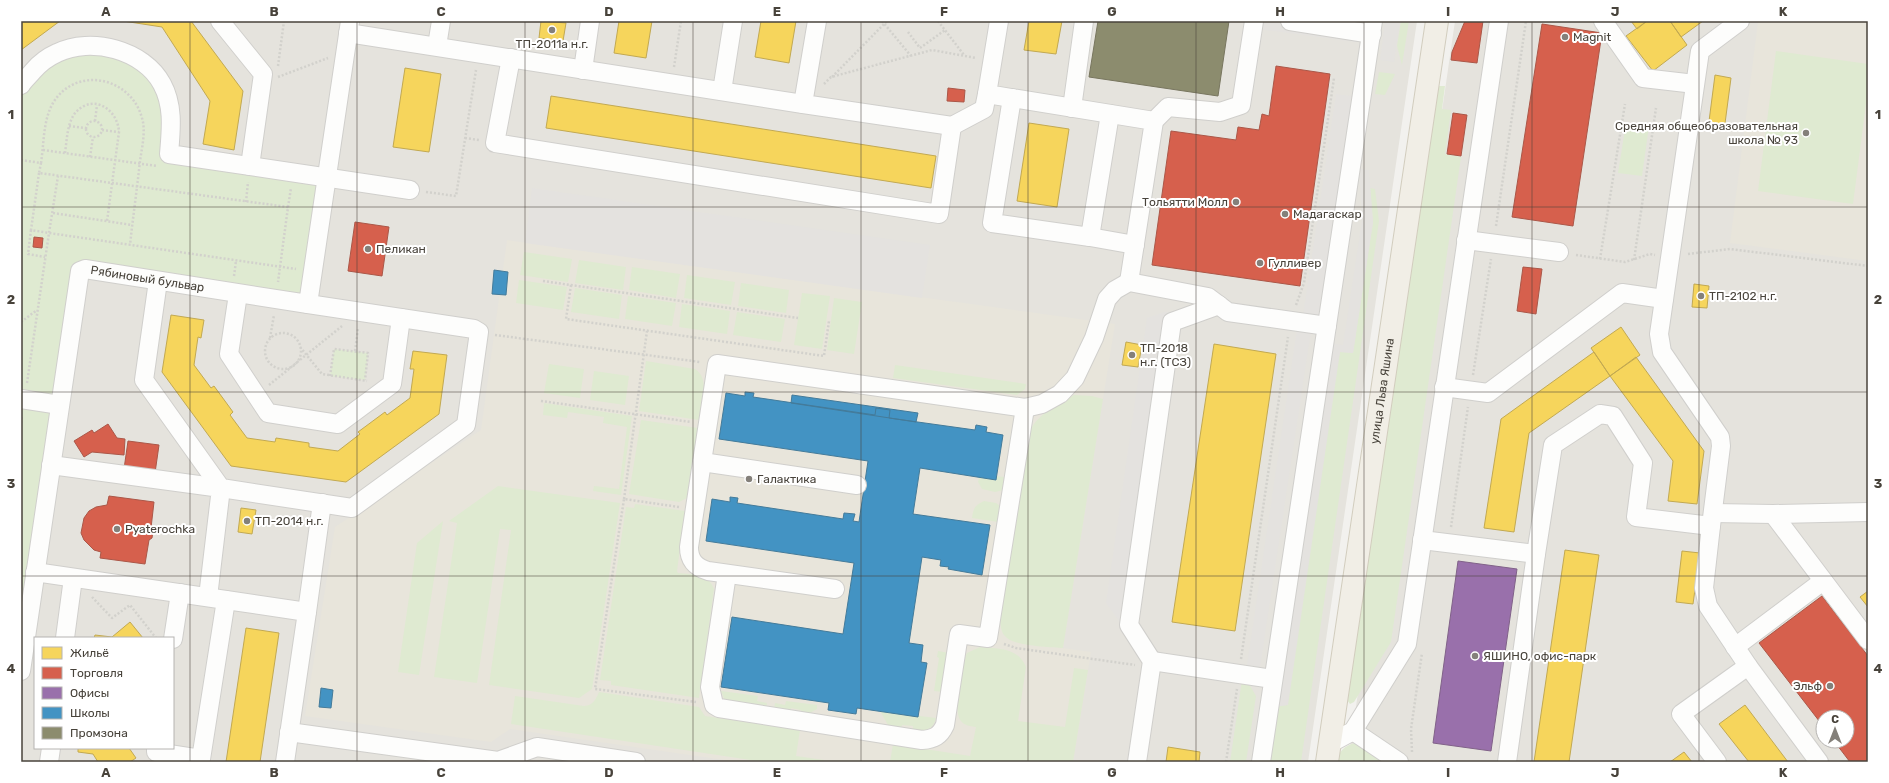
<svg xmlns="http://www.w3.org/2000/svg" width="1889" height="783" font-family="Rubik,sans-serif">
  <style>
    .residential { fill: #e5e3dd; fill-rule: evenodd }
    .education { fill: #e8e5db }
    .green { fill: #dfead1 }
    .parking { fill: #e4e2df }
    .homes { fill: #f6d55c; stroke: #c2a952 }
    .shops { fill: #d6604d; stroke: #ab5748 }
    .offices { fill: #9970ab; stroke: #816289 }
    .schools { fill: #4393c3; stroke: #447b9a }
    .industry { fill: #8c8c6e; stroke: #78765f }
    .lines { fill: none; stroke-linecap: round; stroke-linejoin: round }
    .minor-casing { stroke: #d0cfcc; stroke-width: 20 }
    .major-casing { stroke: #d2cdbe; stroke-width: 24 }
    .path { stroke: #d2d1cc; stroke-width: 2.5; stroke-dasharray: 2 2; stroke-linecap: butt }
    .minor { stroke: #fdfdfc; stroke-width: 18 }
    .major { stroke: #f1eee6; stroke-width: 22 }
    .grid { fill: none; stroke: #48433b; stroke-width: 1; stroke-opacity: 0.55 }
    .poi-dot { fill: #84807a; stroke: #fff; stroke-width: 1.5 }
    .labels { text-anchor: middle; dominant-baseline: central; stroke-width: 4; stroke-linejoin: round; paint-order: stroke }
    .poi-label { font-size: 12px; fill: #48433b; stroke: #fff; text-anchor: start }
    .street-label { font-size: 12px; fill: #48433b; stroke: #fff }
    .neatline { fill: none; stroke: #48433b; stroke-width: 1.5 }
    .grid-label { font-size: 13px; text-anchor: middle; font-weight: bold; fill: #48433b }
  </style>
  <rect width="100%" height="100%" fill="#f2f1ee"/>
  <path class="residential" d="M 21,21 L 1417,21 L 1308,762 L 21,762 ZM 35,638 L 173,638 L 173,748 L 35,748 Z
    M 1455,21 L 1868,21 L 1868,762 L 1348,762 ZM 1823,717 L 1847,717 L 1847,741 L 1823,741 Z"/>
  <path class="education" d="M 1761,21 L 1868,21 L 1868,261 L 1730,243 L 1758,22 Z
    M 507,240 L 1115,324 L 1063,648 L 1091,652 L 1073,762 L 738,762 L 510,729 L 491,742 L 305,716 L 335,527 L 481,430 Z"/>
  <path class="green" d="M 1401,21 L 1409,21 L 1402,65 L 1397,46 Z
    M 116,49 L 162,83 L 169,154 L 327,177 L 308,304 L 85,269 L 21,671 L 21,85 L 57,53 Z
    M 1776,51 L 1868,64 L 1868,88 L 1853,204 L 1758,191 Z
    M 1379,72 L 1395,74 L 1385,95 L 1375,94 Z
    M 1438,86 L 1445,86 L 1442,109 L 1451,110 L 1445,154 L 1461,157 L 1391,642 L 1354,702 L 1350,704 L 1347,700 Z
    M 1626,123 L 1649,126 L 1642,176 L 1618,173 Z
    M 1370,188 L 1375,189 L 1379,221 L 1301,762 L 1265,762 L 1274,707 L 1287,705 L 1293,593 L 1340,352 L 1353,353 L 1373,222 Z
    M 524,252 L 572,259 L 568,282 L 520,275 Z
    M 579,260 L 626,267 L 623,290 L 575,283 Z
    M 632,267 L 680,274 L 676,298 L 629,290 Z
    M 687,275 L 735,282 L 731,305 L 684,298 Z
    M 519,280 L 567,287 L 563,310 L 516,303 Z
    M 741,283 L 789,290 L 786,313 L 738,306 Z
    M 575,288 L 622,295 L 619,319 L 571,312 Z
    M 802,293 L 830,296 L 822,349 L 794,345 Z
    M 628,296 L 676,303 L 672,326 L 625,319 Z
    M 834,298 L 862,302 L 854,354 L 827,350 Z
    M 682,304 L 730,311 L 727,334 L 679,327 Z
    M 737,312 L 785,319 L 781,342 L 733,335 Z
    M 334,349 L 368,353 L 365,380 L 330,376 Z
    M 646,361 L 695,369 C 711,379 701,404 699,420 L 639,411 Z
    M 549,364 L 584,369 L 580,398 L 544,393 Z
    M 895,365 L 1026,384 L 1025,389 L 1017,395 L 893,378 Z
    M 594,371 L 629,376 L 625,405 L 590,400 Z
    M 1074,395 L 1092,396 L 1103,399 L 1063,648 C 1050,647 1012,646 1005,636 C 1001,632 1001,627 1000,621 L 1030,431 C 1038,413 1059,405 1074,395 Z
    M 544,403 L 632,416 L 621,495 L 593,491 L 594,486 L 619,489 L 627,427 L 603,423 L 604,417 L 568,412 L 567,418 L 543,415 Z
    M 641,420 L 698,428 L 687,498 L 679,502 L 629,494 Z
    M 980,474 L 1004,477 L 1003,490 L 995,492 L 982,489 L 978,482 Z
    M 498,486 L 620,503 L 592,689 L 579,698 L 489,685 L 511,530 L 500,529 L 477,683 L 434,677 L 457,523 L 449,521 Z
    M 984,501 L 996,503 L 1000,506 L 998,522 L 972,518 C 973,509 975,505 984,501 Z
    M 635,504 L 685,511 L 677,571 L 678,573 C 693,575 708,573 714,589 L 699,698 L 611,685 L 611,681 L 600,680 L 626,507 L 634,508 Z
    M 443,521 L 419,675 L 398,672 L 417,543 Z
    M 980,647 C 998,649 1018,647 1026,667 L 1018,721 L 1065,727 L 1074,668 L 1088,670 L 1073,762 L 890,762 L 893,744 L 970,756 L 976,727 C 970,726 965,726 961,721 C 952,711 962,672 964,659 L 967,653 Z
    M 938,651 L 949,653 L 943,692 L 934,691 L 939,658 L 937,657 Z
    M 1242,680 L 1249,684 L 1256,696 L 1246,762 L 1230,762 Z
    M 721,691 L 758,696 L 757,701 L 767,703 L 766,708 L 725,701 Z
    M 599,692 L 699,707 L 705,716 L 800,730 L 796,756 L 824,760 L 823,762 L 764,762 L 511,724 L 515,696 L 584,706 C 593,705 595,701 599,692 Z
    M 786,701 L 817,705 L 817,709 L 808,714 L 801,713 L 801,710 L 791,708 L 790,711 L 774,709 L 775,703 L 785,705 Z
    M 880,711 L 936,718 C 933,731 924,731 913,730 L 913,726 L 902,725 L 901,729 L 888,725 Z
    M 1355,743 L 1389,762 L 1337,762 C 1338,752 1345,745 1355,743 Z"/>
  <path class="parking" d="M 1259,21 L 1358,21 L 1355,42 L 1258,29 Z
    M 1385,21 L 1400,21 L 1394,62 L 1380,60 Z
    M 1336,94 L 1359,97 L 1326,319 L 1303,316 Z
    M 1359,169 L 1369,170 L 1373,222 L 1353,353 L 1340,352 L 1288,705 L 1274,707 L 1328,343 L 1343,345 L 1362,220 Z
    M 532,188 L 930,245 L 922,298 L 525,243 Z
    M 1165,312 L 1177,312 L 1128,633 L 1106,603 L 1147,318 Z
    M 1297,329 L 1311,331 L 1260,667 L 1247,665 Z"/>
  <path class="homes" d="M 21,21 L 60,21 L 21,50 Z
    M 123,21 L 191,21 L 243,91 L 234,150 L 203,144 L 210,101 L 162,27 Z
    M 541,21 L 566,23 L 563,41 L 539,38 Z
    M 619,21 L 652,21 L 646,58 L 614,53 Z
    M 761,21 L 796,21 L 789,63 L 755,57 Z
    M 1029,21 L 1062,21 L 1056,54 L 1024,50 Z
    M 1631,21 L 1647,21 L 1637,29 Z
    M 1647,21 L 1670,21 L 1687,45 L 1653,71 L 1626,36 Z
    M 1670,21 L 1703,21 L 1681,37 Z
    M 405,68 L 441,74 L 429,152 L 393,147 Z
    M 1715,75 L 1731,78 L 1724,131 L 1708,129 Z
    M 551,96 L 936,156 L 931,188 L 546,128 Z
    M 1029,123 L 1069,129 L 1057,207 L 1017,201 Z
    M 1694,284 L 1709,286 L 1707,308 L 1692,307 Z
    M 171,315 L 204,320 L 201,338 L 198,337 L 194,365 L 211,388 L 214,386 L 233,412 L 230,415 L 247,438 L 275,442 L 276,438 L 309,443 L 309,447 L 338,451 L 360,434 L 358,432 L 385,412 L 387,415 L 410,398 L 414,369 L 410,369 L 413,351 L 447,355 L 439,414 L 346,482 L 231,466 L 162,372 Z
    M 1621,327 L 1640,355 L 1610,376 L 1591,348 Z
    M 1126,342 L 1142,345 L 1138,367 L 1122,365 Z
    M 1214,344 L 1276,354 L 1235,631 L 1172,622 Z
    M 1594,352 L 1610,376 L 1529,433 L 1514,532 L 1484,528 L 1501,419 Z
    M 1636,357 L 1704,451 L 1697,504 L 1668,501 L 1673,461 L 1610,376 Z
    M 241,508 L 256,510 L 252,534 L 238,532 Z
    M 1565,550 L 1599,555 L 1569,762 L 1534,762 Z
    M 1682,551 L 1700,553 L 1693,604 L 1676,602 Z
    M 1868,591 L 1868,607 L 1860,597 Z
    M 130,622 L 143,638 L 94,638 L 95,635 L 112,637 Z
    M 246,628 L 279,633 L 260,762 L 226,762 Z
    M 1745,705 L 1788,762 L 1749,762 L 1719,724 Z
    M 1168,747 L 1200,752 L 1199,762 L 1166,762 Z
    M 78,748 L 129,748 L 136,758 L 130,762 L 98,762 L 93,754 L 78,752 Z
    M 1684,752 L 1692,762 L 1670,762 Z"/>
  <path class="shops" d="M 1465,21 L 1483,21 L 1477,63 L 1451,60 L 1452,52 Z
    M 1542,24 L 1602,33 L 1573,226 L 1512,217 Z
    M 1276,66 L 1330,74 L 1300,286 L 1152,265 L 1171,131 L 1236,140 L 1238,127 L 1259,130 L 1262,114 L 1269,116 Z
    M 948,88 L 965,90 L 964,102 L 947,101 Z
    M 1453,113 L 1467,115 L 1461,156 L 1447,154 Z
    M 355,222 L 389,227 L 382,276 L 348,271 Z
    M 34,237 L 43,238 L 42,248 L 33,247 Z
    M 1523,267 L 1542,269 L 1536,314 L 1517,311 Z
    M 108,424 L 117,438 L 125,439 L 124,455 L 92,452 L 84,457 L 74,441 L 92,430 L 94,433 Z
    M 128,441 L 159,445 L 155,473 L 124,469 Z
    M 109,496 L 154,502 L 151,528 L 153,531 L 152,538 L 149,540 L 145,564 L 100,558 L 101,552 L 94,550 L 84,540 L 81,533 L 84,518 L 89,511 L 96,507 L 107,505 Z
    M 1822,596 L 1868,656 L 1868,762 L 1850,762 L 1834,741 L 1847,741 L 1847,717 L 1823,717 L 1823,726 L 1759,643 Z"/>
  <path class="offices" d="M 1458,561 L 1517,569 L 1491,751 L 1433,743 Z"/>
  <path class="schools" d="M 494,270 L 508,272 L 506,295 L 492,294 Z
    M 745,392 L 754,393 L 753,397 L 875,415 L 876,408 L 890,410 L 889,418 L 975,430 L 976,425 L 987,427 L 986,432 L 1003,435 L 996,480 L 920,468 L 913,514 L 990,525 L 982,575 L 948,569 L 949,567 L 940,566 L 941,560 L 922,557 L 909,643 L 923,645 L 921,662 L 927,663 L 918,717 L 857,708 L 856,714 L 828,710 L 829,703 L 721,687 L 732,617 L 843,634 L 854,563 L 706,541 L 712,499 L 730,502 L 730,497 L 738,498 L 737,503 L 843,519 L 844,513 L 855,514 L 853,521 L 859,522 L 868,461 L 719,439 L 726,393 L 745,396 Z
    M 792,395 L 918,413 L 916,422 L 791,403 Z
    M 321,688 L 333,690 L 331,708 L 319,707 Z"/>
  <path class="industry" d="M 1098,21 L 1229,21 L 1218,96 L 1089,77 Z"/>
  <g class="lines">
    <defs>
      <g id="minor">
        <path d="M 220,21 L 263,74 L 250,166"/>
        <path d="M 817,21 L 803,104 L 952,126 L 984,109 L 987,94"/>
        <path d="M 999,21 L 987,94 L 1154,121 L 1129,282"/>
        <path d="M 1290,21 L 1372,34"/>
        <path d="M 1603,21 L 1643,78 L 1695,84"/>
        <path d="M 348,33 L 803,104"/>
        <path d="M 437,46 L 441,21"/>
        <path d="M 511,58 L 495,143 L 939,214 L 952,126"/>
        <path d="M 583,70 L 590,21"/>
        <path d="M 21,85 C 24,80 29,76 33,71 C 39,64 48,57 57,53 C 91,36 144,50 162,84 C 174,106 171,130 169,154 L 410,190"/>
        <path d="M 722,91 L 733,21"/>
        <path d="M 1012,98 L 992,223 L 1090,237 L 1110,114"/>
        <path d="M 1072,108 L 1084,21"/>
        <path d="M 1154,121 L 1168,107 L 1220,112 L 1241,105 L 1254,21"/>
        <path d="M 1090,237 L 1135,245"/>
        <path d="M 1466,240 L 1559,252"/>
        <path d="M 158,281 L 144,380 L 221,488 L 352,508 L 466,425 L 479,332 L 474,329 L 308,304"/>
        <path d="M 238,294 L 229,354 L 268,413 L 338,424 L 392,384 L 401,318"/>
        <path d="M 1444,387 L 1488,393 L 1622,293 L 1664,299"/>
        <path d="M 21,399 L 60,405"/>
        <path d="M 702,462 L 857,485"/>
        <path d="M 51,465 L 221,488 L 208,597"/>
        <path d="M 1713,513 L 1773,514 L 1868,512"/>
        <path d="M 1773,514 L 1868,640"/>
        <path d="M 1711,526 L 1704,588 L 1708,606 L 1748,666 L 1819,762"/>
        <path d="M 1422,540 L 1536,554"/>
        <path d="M 35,572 L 226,600 L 201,759 L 156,752 L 156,748"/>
        <path d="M 727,574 L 710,687 L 714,705 L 719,708 L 922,740 C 934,739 940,736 945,725 L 959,634 L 988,638 L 1025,408"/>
        <path d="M 835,589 L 708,571 C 695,567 689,560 689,547 L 717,364 L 1025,408 L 1042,404 L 1060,394 L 1075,378 L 1094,338 L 1107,299 L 1115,290 L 1129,282 L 1208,297 L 1228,312 L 1327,326"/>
        <path d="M 226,600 L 307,612 L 285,762"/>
        <path d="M 307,612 L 322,503"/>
        <path d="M 65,638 L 73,578"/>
        <path d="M 173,639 L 180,593"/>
        <path d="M 1735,647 L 1823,581"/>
        <path d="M 1152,661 L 1273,679"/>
        <path id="s1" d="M 21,671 L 80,271 L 85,269 L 308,304 L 350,21"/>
        <path d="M 1353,731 L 1399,762"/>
        <path d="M 289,732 L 498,761 L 537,747 L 636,762"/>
        <path d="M 1329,744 L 1353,731 L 1407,644 L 1499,21"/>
        <path d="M 49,762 L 51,748"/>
        <path d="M 1137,762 L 1152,661 L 1129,625 L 1172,322 L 1219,305"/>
        <path d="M 1261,762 L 1373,21"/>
        <path d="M 1507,762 L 1536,554 L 1553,445 L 1600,414 L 1613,416 L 1643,463 L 1636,517 L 1711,526 L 1721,446 L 1720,437 L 1662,352 L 1659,334 L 1700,51 L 1740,21"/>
        <path d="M 1717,762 L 1681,714 L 1748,666"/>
      </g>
      <g id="major">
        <path id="s2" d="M 1327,762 L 1437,21"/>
      </g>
    </defs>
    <use href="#minor" class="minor-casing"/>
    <use href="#major" class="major-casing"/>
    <path class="path" d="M 882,21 L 911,56
      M 938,21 L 964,55
      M 908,32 L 920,48 L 945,30
      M 278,66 L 284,21
      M 674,67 L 681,21
      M 278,77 L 328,58
      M 832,77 L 887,21
      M 824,84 L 831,77 L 932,50 L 976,58
      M86 129a8 8 0 1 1 16 0a8 8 0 1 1-16 0Z
      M 95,121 L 97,105
      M 69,126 L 86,128
      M 102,130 L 119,132
      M 465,138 L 479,140
      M 43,150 L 157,166
      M 65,153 C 67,140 67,122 76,112 C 94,93 118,110 119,132 L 107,221
      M 90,157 L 93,137
      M 21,160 L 41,163 L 39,173 L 288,207 L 278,282
      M 41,163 C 44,144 43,120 53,103 C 76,65 131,77 142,118 C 146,131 142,147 140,161 C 137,189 133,217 130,245
      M 39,173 L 31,230 L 49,233 L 58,176
      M 426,192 L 456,196 L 476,70
      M 246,202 L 248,182
      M 288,207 L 291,188
      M 53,213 L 132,225
      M 1496,226 L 1526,21
      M 31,230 L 28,254 L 45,257
      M 1688,254 L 1730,249 L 1868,266
      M 1576,255 L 1625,262 L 1650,254 L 1655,255
      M 1600,259 L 1625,104
      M 1634,260 L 1656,108
      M 234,276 L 236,261
      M 543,281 L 798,318
      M 571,285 L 566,319 L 824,356 L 829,321
      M 1296,305 L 1304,283 L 1334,78
      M 21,322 L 37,310
      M265 351a18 18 0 1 1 36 0a18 18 0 1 1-36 0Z
      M 495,335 L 700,362
      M 270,338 L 274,315
      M 300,347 L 322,374 L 367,381
      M 355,351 L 358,329
      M 1473,375 L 1491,259
      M 330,376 L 334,349 L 368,353 L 365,380
      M 27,383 L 49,233 L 296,269
      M 269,385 L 342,326
      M 541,401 L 691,422
      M 21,423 L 22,415
      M 624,499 L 647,331
      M 679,507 L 624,499 L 595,689 L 696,702
      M 1451,527 L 1468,407
      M 92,597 L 112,618 L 130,605 L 156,638
      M 1004,644 L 1016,648 L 1135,665
      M 1241,659 L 1288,337
      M 1412,752 L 1411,729 L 1422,653
      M 1226,762 L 1237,689"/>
    <use href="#minor" class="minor"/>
    <use href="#major" class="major"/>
  </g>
  <path class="grid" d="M 190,21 L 190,762M 357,21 L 357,762M 525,21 L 525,762M 693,21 L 693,762M 861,21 L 861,762M 1028,21 L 1028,762M 1196,21 L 1196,762M 1364,21 L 1364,762M 1532,21 L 1532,762M 1699,21 L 1699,762M 21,207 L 1868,207M 21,392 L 1868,392M 21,576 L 1868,576"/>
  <g class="poi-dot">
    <circle cx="552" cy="30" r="4"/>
    <circle cx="1565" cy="37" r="4"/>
    <circle cx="1806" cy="133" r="4"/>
    <circle cx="1236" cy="202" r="4"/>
    <circle cx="1285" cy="214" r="4"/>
    <circle cx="368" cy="249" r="4"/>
    <circle cx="1260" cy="263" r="4"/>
    <circle cx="1701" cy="296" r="4"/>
    <circle cx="1132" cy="355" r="4"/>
    <circle cx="749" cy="479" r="4"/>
    <circle cx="247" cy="521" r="4"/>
    <circle cx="117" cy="529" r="4"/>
    <circle cx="1475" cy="656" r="4"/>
    <circle cx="1830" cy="686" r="4"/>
  </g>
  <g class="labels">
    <g class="poi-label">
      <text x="1573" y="37">Magnit</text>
      <text x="552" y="44" text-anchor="middle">ТП-2011а н.г.</text>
      <text x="1798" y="126" text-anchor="end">Средняя общеобразовательная<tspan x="1798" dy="14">школа № 93</tspan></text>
      <text x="1228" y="202" text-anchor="end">Тольятти Молл</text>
      <text x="1293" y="214">Мадагаскар</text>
      <text x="376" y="249">Пеликан</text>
      <text x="1268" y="263">Гулливер</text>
      <text x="1709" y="296">ТП-2102 н.г.</text>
      <text x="1140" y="348">ТП-2018<tspan x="1140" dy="14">н.г. (ТСЗ)</tspan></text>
      <text x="757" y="479">Галактика</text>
      <text x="255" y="521">ТП-2014 н.г.</text>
      <text x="125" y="529">Pyaterochka</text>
      <text x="1483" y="656">ЯШИНО, офис-парк</text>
      <text x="1822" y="686" text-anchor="end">Эльф</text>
    </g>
    <g class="street-label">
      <text stroke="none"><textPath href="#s1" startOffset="473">Рябиновый бульвар</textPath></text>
      <text stroke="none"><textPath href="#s2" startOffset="375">улица Льва Яшина</textPath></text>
    </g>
  </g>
  <rect width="1889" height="783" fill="none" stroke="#ffffff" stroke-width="44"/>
  <rect x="34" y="637" width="140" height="112" fill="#ffffff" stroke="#b6b4b1"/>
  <rect x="42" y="647" width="20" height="12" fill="#f6d55c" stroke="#b6b4b1"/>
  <text x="70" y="657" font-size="12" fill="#48433b">Жильё</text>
  <rect x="42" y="667" width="20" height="12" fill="#d6604d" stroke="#b6b4b1"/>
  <text x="70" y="677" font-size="12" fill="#48433b">Торговля</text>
  <rect x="42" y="687" width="20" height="12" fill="#9970ab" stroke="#b6b4b1"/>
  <text x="70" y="697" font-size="12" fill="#48433b">Офисы</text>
  <rect x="42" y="707" width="20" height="12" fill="#4393c3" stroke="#b6b4b1"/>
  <text x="70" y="717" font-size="12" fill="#48433b">Школы</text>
  <rect x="42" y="727" width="20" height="12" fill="#8c8c6e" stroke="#b6b4b1"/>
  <text x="70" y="737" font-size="12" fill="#48433b">Промзона</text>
  <g transform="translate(1835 729)"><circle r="19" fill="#ffffff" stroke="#b6b4b1"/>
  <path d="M0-3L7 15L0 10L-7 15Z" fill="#84807a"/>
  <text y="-6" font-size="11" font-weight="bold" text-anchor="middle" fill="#48433b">С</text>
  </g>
  <rect x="22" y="22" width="1845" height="739" class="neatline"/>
  <g class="grid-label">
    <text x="106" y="16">A</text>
    <text x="274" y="16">B</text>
    <text x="441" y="16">C</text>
    <text x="609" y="16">D</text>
    <text x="777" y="16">E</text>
    <text x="944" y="16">F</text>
    <text x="1112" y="16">G</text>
    <text x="1280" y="16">H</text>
    <text x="1448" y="16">I</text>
    <text x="1615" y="16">J</text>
    <text x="1783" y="16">K</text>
    <text x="11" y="119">1</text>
    <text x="1878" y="119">1</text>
    <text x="11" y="304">2</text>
    <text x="1878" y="304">2</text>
    <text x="11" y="488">3</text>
    <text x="1878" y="488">3</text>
    <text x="11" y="673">4</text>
    <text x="1878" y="673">4</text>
    <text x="106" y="777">A</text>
    <text x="274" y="777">B</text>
    <text x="441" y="777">C</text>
    <text x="609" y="777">D</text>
    <text x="777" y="777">E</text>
    <text x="944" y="777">F</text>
    <text x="1112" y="777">G</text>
    <text x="1280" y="777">H</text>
    <text x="1448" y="777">I</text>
    <text x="1615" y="777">J</text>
    <text x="1783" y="777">K</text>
  </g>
</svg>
